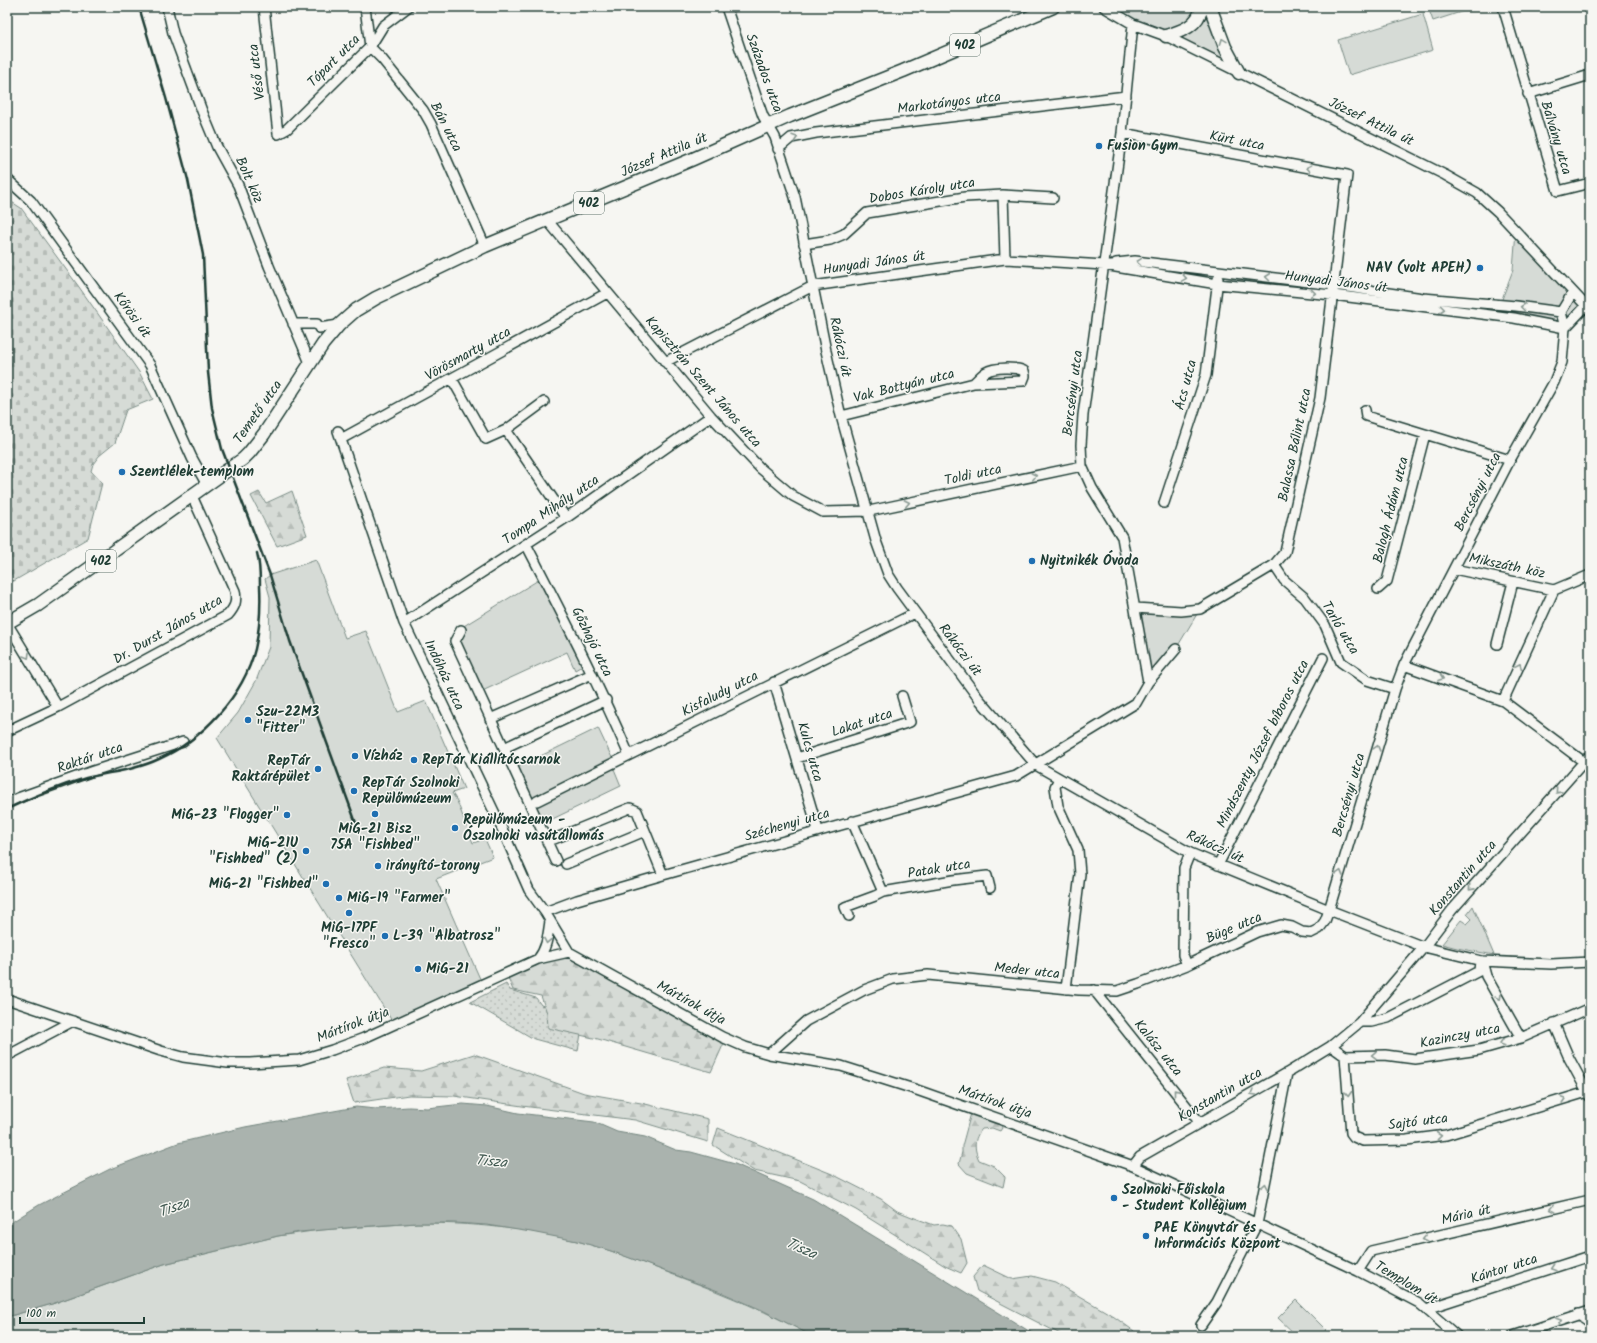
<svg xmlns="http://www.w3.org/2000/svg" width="1597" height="1343" font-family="Kalam,sans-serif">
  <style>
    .grass { fill: url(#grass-dots); stroke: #7a8c85 }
    .forest { fill: url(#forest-firs); stroke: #7a8c85 }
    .cemetery { fill: url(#cemetery-stones); stroke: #7a8c85 }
    .green { fill: #d6dbd6; stroke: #7a8c85 }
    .water { fill: #aab3ae; stroke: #72847d }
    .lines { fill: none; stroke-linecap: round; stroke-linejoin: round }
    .minor-casing { stroke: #1f3d34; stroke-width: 12 }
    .major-casing { stroke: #1f3d34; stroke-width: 15 }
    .minor { stroke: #f6f6f2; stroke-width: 9 }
    .major { stroke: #f6f6f2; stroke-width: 12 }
    .rail { stroke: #1f3d34; stroke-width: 2.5 }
    .oneway { stroke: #8a9a93 }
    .poi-dot { fill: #1f6fb2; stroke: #f6f6f2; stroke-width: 1.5 }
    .labels { text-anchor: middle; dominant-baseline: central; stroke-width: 3; stroke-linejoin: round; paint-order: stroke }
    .shield { fill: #f6f6f2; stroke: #60746d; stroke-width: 1 }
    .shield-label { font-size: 13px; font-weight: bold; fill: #1f3d34 }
    .street-label { font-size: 14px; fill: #1f3d34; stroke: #f6f6f2 }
    .poi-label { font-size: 14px; font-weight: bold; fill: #1f3d34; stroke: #f6f6f2; text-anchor: start }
    .water-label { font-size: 15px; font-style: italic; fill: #425a52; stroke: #f6f6f2 }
  </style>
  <defs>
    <pattern id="grass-dots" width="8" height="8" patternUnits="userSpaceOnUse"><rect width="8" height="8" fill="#d6dbd6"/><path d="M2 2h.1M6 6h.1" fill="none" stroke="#b7bdb8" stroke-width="1.8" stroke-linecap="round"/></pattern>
    <pattern id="forest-firs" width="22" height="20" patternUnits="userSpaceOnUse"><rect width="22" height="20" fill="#d6dbd6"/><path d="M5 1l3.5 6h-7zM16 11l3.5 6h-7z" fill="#b7bdb8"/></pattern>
    <pattern id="cemetery-stones" width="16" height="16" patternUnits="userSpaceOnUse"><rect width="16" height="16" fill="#d6dbd6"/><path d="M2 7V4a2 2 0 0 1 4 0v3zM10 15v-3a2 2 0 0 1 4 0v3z" fill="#b7bdb8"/></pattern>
  </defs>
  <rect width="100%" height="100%" fill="#f6f6f2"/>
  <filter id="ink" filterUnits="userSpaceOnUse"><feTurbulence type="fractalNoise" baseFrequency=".025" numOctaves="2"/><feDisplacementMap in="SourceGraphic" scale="8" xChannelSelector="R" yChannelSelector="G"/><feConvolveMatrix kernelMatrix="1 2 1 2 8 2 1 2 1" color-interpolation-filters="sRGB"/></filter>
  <g filter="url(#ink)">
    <path class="grass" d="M 506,984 L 510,990 L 536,998 L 541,1005 L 569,1014 L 581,1034 L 578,1051 L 534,1039 L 470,1002 Z"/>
    <path class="forest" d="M 292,491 L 307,535 L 277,546 L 251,496 L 259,492 L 266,503 Z
      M 569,952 L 724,1043 L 711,1072 L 598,1039 L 548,1028 L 547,1013 L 541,996 L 513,990 L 506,974 Z
      M 474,1054 L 584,1093 L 641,1103 L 708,1119 L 708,1142 L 635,1120 L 522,1106 L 454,1096 L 409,1095 L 354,1103 L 346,1080 L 384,1068 L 421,1071 Z
      M 971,1113 L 1001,1123 L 1002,1128 L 1000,1131 L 992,1128 L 982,1129 C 973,1139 974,1149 979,1160 L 994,1166 L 1005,1177 L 1003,1187 L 967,1173 L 959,1164 L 962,1152 L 962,1146 Z
      M 718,1128 L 832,1174 L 881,1199 L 897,1211 L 912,1217 L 934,1225 L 943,1224 L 952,1226 L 961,1239 L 967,1263 L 961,1273 L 945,1266 L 856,1210 L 800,1181 L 754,1171 L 713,1145 Z
      M 983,1265 L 1012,1279 L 1032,1276 L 1055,1282 L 1110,1314 L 1134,1331 L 1136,1336 L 1064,1336 L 977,1291 L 973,1277 Z"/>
    <path class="cemetery" d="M 7,199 L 21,208 L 79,287 L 139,372 L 153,399 L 126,410 L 115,443 L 99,456 L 93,464 L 91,471 L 102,483 L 88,538 L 7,585 Z"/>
    <path class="green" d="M 1104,7 L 1211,7 L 1239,73 Z
      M 1428,7 L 1476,7 L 1433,21 Z
      M 1423,14 L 1433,50 L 1349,75 L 1338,40 Z
      M 1516,232 L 1586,306 L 1565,328 L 1104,265 L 1135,261 L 1505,305 L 1502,299 L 1513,270 Z
      M 316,560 L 345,638 L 366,631 L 398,712 L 426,701 L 464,789 L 452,793 L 457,801 L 473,843 L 485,839 L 493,857 L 436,879 L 481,981 L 392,1021 L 217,738 L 238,713 L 256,681 L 269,647 L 270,597 L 265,579 L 270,575 Z
      M 540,579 L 587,663 L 575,670 L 567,652 L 478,693 L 454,632 Z
      M 1135,609 L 1200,609 L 1176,649 L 1148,682 Z
      M 598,728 L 614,762 L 612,764 L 621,786 L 540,825 L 514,769 Z
      M 1473,906 L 1494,955 L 1457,948 L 1442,944 L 1461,920 L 1467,924 L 1472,919 L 1467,914 Z
      M 417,1223 C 483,1223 548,1230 611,1251 C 635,1259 658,1269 682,1278 C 727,1295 770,1313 812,1336 L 7,1336 L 7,1317 L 52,1304 L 164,1264 L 278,1236 L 320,1230 Z
      M 1296,1300 L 1326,1330 L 1320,1336 L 1297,1336 L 1278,1318 Z"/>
    <path class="water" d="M 463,1104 L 487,1106 L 518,1113 L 594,1122 L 617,1132 L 645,1137 L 676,1150 L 691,1152 L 735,1164 L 813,1199 L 1037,1336 L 812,1336 L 762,1310 L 718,1291 L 611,1251 L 577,1241 L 531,1232 L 486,1225 L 454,1223 L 417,1223 L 357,1227 L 300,1232 L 278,1236 L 164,1264 L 52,1304 L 7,1317 L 7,1225 L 39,1205 L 110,1169 L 178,1143 L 245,1127 L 356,1107 L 376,1109 L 409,1107 L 427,1108 Z"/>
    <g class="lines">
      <defs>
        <path id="minor" d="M 167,7 L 173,33 L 202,111 L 217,147 L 238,185 L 269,266 L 310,363
          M 264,7 L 278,134 L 287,129 L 370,47 L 383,26 L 408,7
          M 365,7 L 370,47 L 382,59 L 423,110 L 431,124 L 485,246
          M 726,7 L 757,99 L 763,116 L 775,137 L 795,197 L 826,351 L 841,416 L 876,541 L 888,574 L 897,588 L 979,699 L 1036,765 L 1190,853 L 1329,910 L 1424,947 L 1482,961 L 1551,964 L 1590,962
          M 1104,7 L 1133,24 L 1166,36 L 1445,175 L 1477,193 L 1498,212 L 1590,310
          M 1503,7 L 1558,191 L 1590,183
          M 1133,24 L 1122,133 L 1083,415 L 1081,445 L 1082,466 L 1092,488 L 1122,537 L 1148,682
          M 1528,94 L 1590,75
          M 1122,133 L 1347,175 L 1320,398 L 1285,552 L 1274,565 L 1200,609 L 1181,611 L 1135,608
          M 778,149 L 791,138 L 816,133 L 1126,96
          M 7,179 L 31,201 L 150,365 L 192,458 L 207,485
          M 1003,195 L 1005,259
          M 547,220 L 711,416 L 760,468 L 793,496 L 823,512 L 869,511 L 1082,466
          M 804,244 L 830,240 L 844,234 L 867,213 L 965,197 L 1003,195 L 1053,198
          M 1116,263 L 1135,261 L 1334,285 L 1423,298 L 1516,306 L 1561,312
          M 293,324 L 317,324 L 319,328 L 339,325
          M 1565,328 L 1586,306
          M 665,362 L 813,286 L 1005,259 L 1104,265 L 1217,284 L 1333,295 L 1514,318 L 1565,328
          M 452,379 L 486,439 L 506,430 L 566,518
          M 1365,410 L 1366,416 L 1510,460
          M 841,416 L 974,383 L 1023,381 L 1025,376 L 1024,371 C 1016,367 994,367 986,372 C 981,375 977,380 974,383
          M 506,430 L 544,402
          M 338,431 L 404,623 L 499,822 L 529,890 L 545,912 L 569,952 L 722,1037 L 745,1047 L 769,1054 L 841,1066 L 914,1089 L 1133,1166 L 1358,1271 L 1419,1303 L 1457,1336
          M 341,439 L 607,293
          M 1164,503 L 1206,375 L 1218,279
          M 526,544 C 562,614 598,683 629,755
          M 1274,565 L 1284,580 L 1305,598 L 1325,625 L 1341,662 L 1367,680 L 1395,689
          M 1454,569 L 1554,590
          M 1378,589 L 1387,581 L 1425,434
          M 7,623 L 58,707
          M 404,623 L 566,518 L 711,416
          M 461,630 L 455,641 L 556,861
          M 1497,644 L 1513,582
          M 1404,665 L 1503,701 L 1584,762
          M 774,682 L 818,830
          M 1503,701 L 1554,590 L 1590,575
          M 490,719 L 592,674
          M 7,731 L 58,707 L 228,615 C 235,607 237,602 235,591 L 192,496
          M 504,748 L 606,700
          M 797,758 L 910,722 L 902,696
          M 1059,778 L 1055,787 L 1058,806 L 1078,850 L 1080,874 L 1066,989
          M 537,801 L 915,613
          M 7,803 L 18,798 L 93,771 L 183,742
          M 852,821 L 883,892
          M 554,839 L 630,808 L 637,811 L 663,875
          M 566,864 L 645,831
          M 1218,865 L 1323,658
          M 545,912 L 577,900 L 663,875 L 1016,776 L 1136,703 L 1148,682 L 1176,649
          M 849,916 L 845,907 L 875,896 L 883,892 L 953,880 L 987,876 L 990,888
          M 538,959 C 547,948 548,935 550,921
          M 1482,961 L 1486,976 L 1521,1038
          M 1187,965 L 1183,955 L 1184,868 L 1190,853
          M 1094,990 L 1200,1123
          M 7,999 L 161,1051 L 183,1057 L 228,1063 L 250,1063 L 299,1060 L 332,1050 L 364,1038 L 538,959 L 569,952
          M 1360,1022 L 1371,1022 L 1388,1018 L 1479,971 L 1480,961
          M 1554,1023 L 1569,1058 L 1590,1097
          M 1331,1046 L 1345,1056 L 1385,1055 L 1415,1059 L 1479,1050 L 1521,1038 L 1590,1008
          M 769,1054 L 806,1021 L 864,990 L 893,979 L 928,975 L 1079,990 L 1117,991 L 1138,984 L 1187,965 L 1257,932 L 1281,925 L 1292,927 L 1302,932 L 1311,933 L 1319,929 L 1325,921 L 1329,910 L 1395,689 L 1404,665 L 1510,460 L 1554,382 L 1562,362 L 1565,328 L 1561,312 L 1573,292
          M 7,1056 L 73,1021
          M 1345,1056 L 1351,1133 L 1354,1137 L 1363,1141 L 1407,1140 L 1446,1135 L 1587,1092
          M 1133,1166 L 1140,1157 L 1287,1073 L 1331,1046 L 1360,1022 L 1424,947 L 1452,910 L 1590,755
          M 1358,1271 L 1371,1251 L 1590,1200
          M 1426,1309 L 1590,1256
          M 1579,1314 L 1590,1322
          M 1201,1325 L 1217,1302 L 1257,1224 L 1287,1073
          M 1513,1336 L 1590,1311"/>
        <path id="major" d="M 1211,7 L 1212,12 L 1225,47 L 1239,73
          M 1166,36 C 1182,31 1198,26 1202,7
          M 7,623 L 38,605 L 243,459 L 249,453 L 264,434 L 323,344 L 339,325 L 356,310 L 376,298 L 485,246 L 693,159 L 790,116 L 903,71 L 1053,7"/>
      </defs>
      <use href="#minor" class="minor-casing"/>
      <use href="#major" class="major-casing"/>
      <use href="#minor" class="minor"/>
      <use href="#major" class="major"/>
      <path class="rail" d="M 139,7 L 166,98 L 188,180 L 203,255 L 208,372 L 212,408 L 222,449 L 270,575 L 290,641 L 356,823
        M 7,809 C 32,797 59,786 86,778 C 110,772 136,770 159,759 C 202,740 244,695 255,649 C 260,628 261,607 260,586 C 260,575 260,564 257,553"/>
    </g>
    <defs><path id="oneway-chevron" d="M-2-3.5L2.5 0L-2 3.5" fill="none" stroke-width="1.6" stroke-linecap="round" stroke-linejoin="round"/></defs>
    <g class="oneway">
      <use href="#oneway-chevron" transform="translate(1223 41) rotate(-111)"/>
      <use href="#oneway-chevron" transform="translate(795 138) rotate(-17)"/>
      <use href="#oneway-chevron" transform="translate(1309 168) rotate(-169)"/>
      <use href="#oneway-chevron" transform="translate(1139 262) rotate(-175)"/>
      <use href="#oneway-chevron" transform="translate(1268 277) rotate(-173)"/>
      <use href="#oneway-chevron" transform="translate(1184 278) rotate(9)"/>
      <use href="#oneway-chevron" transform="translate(1313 293) rotate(6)"/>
      <use href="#oneway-chevron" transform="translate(1523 307) rotate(-173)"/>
      <use href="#oneway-chevron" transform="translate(1442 309) rotate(7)"/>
      <use href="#oneway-chevron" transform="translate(1034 476) rotate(-12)"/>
      <use href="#oneway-chevron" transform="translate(907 503) rotate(-12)"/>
      <use href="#oneway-chevron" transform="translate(27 656) rotate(59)"/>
      <use href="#oneway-chevron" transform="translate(1519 666) rotate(-66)"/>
      <use href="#oneway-chevron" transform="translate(1441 678) rotate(20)"/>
      <use href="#oneway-chevron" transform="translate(1377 748) rotate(-74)"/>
      <use href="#oneway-chevron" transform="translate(1558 791) rotate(132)"/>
      <use href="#oneway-chevron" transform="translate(1340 873) rotate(-74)"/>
      <use href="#oneway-chevron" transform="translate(1471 888) rotate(132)"/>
      <use href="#oneway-chevron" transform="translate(547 941) rotate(101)"/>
      <use href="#oneway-chevron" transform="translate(1499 997) rotate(60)"/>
      <use href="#oneway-chevron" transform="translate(1502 1043) rotate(164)"/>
      <use href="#oneway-chevron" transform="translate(1374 1055) rotate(179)"/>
      <use href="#oneway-chevron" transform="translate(1176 1092) rotate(-129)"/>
      <use href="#oneway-chevron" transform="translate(1253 1093) rotate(150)"/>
      <use href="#oneway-chevron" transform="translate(1348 1094) rotate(86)"/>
      <use href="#oneway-chevron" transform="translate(1563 1099) rotate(-17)"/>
      <use href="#oneway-chevron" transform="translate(1439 1136) rotate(-6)"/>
      <use href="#oneway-chevron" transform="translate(1265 1186) rotate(-79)"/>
      <use href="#oneway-chevron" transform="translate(1552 1209) rotate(167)"/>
      <use href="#oneway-chevron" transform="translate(1425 1239) rotate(167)"/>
      <use href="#oneway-chevron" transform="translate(1553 1268) rotate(162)"/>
      <use href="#oneway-chevron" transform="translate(1559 1321) rotate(-18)"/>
    </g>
  </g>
  <g class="poi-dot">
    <circle cx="1099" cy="146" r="4"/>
    <circle cx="1480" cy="268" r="4"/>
    <circle cx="122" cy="472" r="4"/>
    <circle cx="1032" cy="561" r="4"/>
    <circle cx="248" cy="720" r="4"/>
    <circle cx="355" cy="756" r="4"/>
    <circle cx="414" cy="760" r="4"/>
    <circle cx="318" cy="769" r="4"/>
    <circle cx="354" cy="791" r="4"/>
    <circle cx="375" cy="814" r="4"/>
    <circle cx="287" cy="815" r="4"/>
    <circle cx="455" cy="828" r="4"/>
    <circle cx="306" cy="851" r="4"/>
    <circle cx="378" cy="866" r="4"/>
    <circle cx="326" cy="884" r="4"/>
    <circle cx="339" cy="898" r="4"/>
    <circle cx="349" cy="913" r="4"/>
    <circle cx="385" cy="936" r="4"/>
    <circle cx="418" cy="969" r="4"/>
    <circle cx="1114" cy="1198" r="4"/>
    <circle cx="1146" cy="1236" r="4"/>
  </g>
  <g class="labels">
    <g class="shield">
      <rect x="950" y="34" width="30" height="22" rx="3"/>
      <rect x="574" y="192" width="30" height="22" rx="3"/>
      <rect x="86" y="550" width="30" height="22" rx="3"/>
    </g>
    <g class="shield-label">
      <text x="965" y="45">402</text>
      <text x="589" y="203">402</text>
      <text x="101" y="561">402</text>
    </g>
    <g class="street-label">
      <text transform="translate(334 61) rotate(-45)">Tópart utca</text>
      <text transform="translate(257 72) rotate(-97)">Véső utca</text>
      <text transform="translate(764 73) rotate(70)">Százados utca</text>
      <text transform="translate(949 103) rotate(-7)">Markotányos utca</text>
      <text transform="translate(1371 122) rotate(26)">József Attila út</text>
      <text transform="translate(446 127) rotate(63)">Bán utca</text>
      <text transform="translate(1556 138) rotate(73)">Bálvány utca</text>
      <text transform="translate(1237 141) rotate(11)">Kürt utca</text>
      <text transform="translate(664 155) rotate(-23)">József Attila út</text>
      <text transform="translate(249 180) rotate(66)">Bolt köz</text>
      <text transform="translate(922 191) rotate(-9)">Dobos Károly utca</text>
      <text transform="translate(874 263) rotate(-8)">Hunyadi János út</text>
      <text transform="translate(1336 282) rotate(7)">Hunyadi János út</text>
      <text transform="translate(132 315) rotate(54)">Kőrösi út</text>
      <text transform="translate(840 347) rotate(78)">Rákóczi út</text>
      <text transform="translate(468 354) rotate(-29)">Vörösmarty utca</text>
      <text transform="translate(703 382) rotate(49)">Kapisztrán Szent János utca</text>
      <text transform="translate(1186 385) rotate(-75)">Ács utca</text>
      <text transform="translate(904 386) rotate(-14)">Vak Bottyán utca</text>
      <text transform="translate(1073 393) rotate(-83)">Bercsényi utca</text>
      <text transform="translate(258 412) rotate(-55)">Temető utca</text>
      <text transform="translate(1295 445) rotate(-78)">Balassa Bálint utca</text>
      <text transform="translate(973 475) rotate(-12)">Toldi utca</text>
      <text transform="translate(1478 492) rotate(-63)">Bercsényi utca</text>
      <text transform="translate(551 510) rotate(-34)">Tompa Mihály utca</text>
      <text transform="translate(1391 510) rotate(-76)">Balogh Ádám utca</text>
      <text transform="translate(1507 566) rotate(12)">Mikszáth köz</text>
      <text transform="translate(1340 628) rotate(59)">Tarló utca</text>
      <text transform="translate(168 630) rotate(-30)">Dr. Durst János utca</text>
      <text transform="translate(592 642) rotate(64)">Gőzhajó utca</text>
      <text transform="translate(960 650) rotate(53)">Rákóczi út</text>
      <text transform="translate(444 675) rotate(65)">Indóház utca</text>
      <text transform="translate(720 694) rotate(-27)">Kisfaludy utca</text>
      <text transform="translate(862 723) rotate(-18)">Lakat utca</text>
      <text transform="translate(1263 744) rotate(-63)">Mindszenty József bíboros utca</text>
      <text transform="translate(810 752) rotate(74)">Kulcs utca</text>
      <text transform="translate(90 758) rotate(-19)">Raktár utca</text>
      <text transform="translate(1349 795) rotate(-74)">Bercsényi utca</text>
      <text transform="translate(787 825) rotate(-16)">Széchenyi utca</text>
      <text transform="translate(1215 847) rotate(24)">Rákóczi út</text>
      <text transform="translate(939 869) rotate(-9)">Patak utca</text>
      <text transform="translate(1463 878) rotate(-49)">Konstantin utca</text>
      <text transform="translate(1234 928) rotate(-23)">Büge utca</text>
      <text transform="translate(1027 971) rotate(6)">Meder utca</text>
      <text transform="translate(691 1003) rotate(29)">Mártírok útja</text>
      <text transform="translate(353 1025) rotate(-21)">Mártírok útja</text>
      <text transform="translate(1460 1036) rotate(-11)">Kazinczy utca</text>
      <text transform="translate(1158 1048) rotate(51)">Kalász utca</text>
      <text transform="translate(1220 1095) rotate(-30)">Konstantin utca</text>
      <text transform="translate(995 1102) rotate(19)">Mártírok útja</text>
      <text transform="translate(1418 1122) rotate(-7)">Sajtó utca</text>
      <text transform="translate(1466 1215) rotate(-13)">Mária út</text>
      <text transform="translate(1504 1269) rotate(-18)">Kántor utca</text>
      <text transform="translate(1406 1283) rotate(31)">Templom út</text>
    </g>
    <g class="poi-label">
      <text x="1107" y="146">Fusion Gym</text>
      <text x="1472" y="268" text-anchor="end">NAV (volt APEH)</text>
      <text x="130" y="472">Szentlélek-templom</text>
      <text x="1040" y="561">Nyitnikék Óvoda</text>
      <text x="256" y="712">Szu-22M3<tspan x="256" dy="16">"Fitter"</tspan></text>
      <text x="363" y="756">Vízház</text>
      <text x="422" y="760">RepTár Kiállítócsarnok</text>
      <text x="310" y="761" text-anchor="end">RepTár<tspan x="310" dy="16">Raktárépület</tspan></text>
      <text x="362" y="783">RepTár Szolnoki<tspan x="362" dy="16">Repülőmúzeum</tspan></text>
      <text x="279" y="815" text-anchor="end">MiG-23 "Flogger"</text>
      <text x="463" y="820">Repülőmúzeum -<tspan x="463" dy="16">Ószolnoki vasútállomás</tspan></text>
      <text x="375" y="829" text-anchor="middle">MiG-21 Bisz<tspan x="375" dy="16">75A "Fishbed"</tspan></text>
      <text x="298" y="843" text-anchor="end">MiG-21U<tspan x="298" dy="16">"Fishbed" (2)</tspan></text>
      <text x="386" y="866">irányító-torony</text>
      <text x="318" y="884" text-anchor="end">MiG-21 "Fishbed"</text>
      <text x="347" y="898">MiG-19 "Farmer"</text>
      <text x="349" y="928" text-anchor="middle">MiG-17PF<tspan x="349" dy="16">"Fresco"</tspan></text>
      <text x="393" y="936">L-39 "Albatrosz"</text>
      <text x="426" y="969">MiG-21</text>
      <text x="1122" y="1190">Szolnoki Főiskola<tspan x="1122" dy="16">- Student Kollégium</tspan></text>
      <text x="1154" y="1228">PAE Könyvtár és<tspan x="1154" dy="16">Információs Központ</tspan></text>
    </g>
    <g class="water-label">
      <text transform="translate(491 1162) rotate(5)">Tisza</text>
      <text transform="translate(174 1208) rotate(-20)">Tisza</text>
      <text transform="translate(801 1249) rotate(24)">Tisza</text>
    </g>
  </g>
  <rect width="1597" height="1343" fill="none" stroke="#f6f6f2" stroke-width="24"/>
  <rect x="12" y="12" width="1573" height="1319" fill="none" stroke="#1f3d34" stroke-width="1.5" filter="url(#ink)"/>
  <path d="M20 1317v6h124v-6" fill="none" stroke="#1f3d34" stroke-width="2"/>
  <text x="26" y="1317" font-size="12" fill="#1f3d34" stroke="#f6f6f2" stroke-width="3" paint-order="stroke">100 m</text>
</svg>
